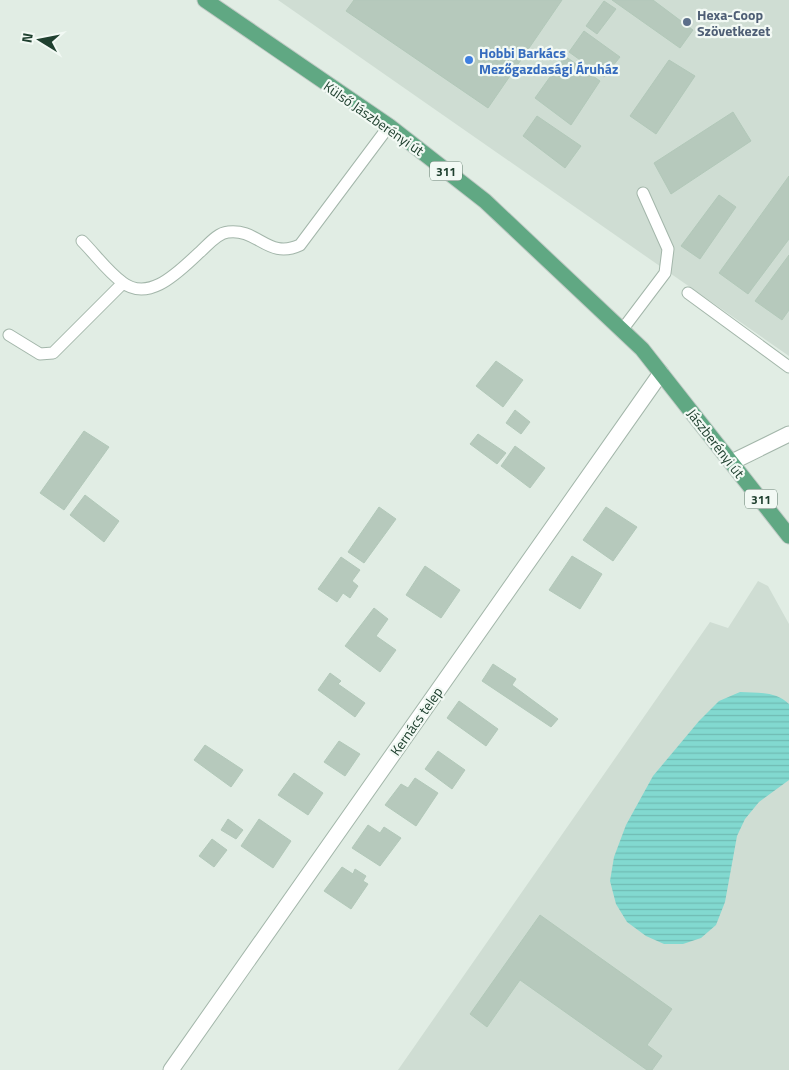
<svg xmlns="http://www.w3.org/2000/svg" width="789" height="1070" font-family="'Titillium Web',sans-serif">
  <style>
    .built { fill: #cfddd3 }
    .water { fill: url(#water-rules) }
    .building { fill: #b6c9bc; stroke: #b2c8b9 }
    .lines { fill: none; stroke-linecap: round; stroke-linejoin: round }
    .service-casing { stroke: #a3b6aa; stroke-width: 13 }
    .minor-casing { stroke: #a3b6aa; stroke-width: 17 }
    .primary-casing { stroke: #c0cac5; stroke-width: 17 }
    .service { stroke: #fff; stroke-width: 11 }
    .minor { stroke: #fff; stroke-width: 15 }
    .primary { stroke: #60a883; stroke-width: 15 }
    .service-dot { fill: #5c6f8a; stroke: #f2f9f4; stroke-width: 2 }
    .shop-dot { fill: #3f7fe0; stroke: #f2f9f4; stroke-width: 2 }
    .labels { text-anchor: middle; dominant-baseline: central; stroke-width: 4.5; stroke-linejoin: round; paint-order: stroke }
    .shield { fill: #f2f9f4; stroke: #5e786a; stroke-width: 1 }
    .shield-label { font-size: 12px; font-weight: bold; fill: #1f402f }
    .service-label { font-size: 14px; font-weight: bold; fill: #4e5e75; stroke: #f2f9f4; text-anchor: start }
    .shop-label { font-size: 14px; font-weight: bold; fill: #366cbe; stroke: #f2f9f4; text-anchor: start }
    .street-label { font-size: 14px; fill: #1f402f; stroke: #f2f9f4 }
  </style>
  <defs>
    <pattern id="water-rules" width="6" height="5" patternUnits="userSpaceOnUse" patternTransform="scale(1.25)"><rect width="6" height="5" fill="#82d9d0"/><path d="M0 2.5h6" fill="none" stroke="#70bbb3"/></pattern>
  </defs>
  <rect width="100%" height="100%" fill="#e1ede4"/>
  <path class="built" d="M 278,0 L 789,0 L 789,356 L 496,152 Z
    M 758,581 L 768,586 L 789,624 L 789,1070 L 398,1070 L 710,622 L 728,628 Z"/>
  <path class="water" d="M 740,692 C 758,693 776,691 789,704 L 789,780 L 759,802 L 745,819 L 737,836 L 725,902 L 716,925 L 701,938 L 683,944 L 664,944 L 646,936 L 627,922 L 616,904 L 610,881 L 614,857 L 626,825 L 653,776 L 699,721 L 719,701 Z"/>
  <path class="building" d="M 354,0 L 562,0 L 488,108 L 346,11 Z
    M 612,0 L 653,0 L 693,30 L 680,48 Z
    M 604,1 L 616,9 L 597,34 L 586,26 Z
    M 584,31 L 620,57 L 604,77 L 569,52 Z
    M 565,56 L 600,81 L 571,125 L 535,98 Z
    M 669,60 L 695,76 L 656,134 L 630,116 Z
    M 733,112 L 751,141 L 671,194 L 654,163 Z
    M 537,116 L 581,146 L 565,168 L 523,136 Z
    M 789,176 L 789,239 L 748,294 L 719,273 Z
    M 719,195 L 736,207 L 700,259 L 681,246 Z
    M 789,255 L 789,310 L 782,320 L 755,301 Z
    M 496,361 L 523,380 L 503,407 L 476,386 Z
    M 515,410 L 530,422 L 521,434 L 506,423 Z
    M 84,431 L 109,447 L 64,510 L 40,493 Z
    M 478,434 L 506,453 L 497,464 L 470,444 Z
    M 515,446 L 545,468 L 530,488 L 501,466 Z
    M 85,495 L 119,521 L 104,542 L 70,515 Z
    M 379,507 L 396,519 L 364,563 L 348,552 Z
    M 606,507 L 637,527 L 613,561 L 583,540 Z
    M 572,556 L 602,574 L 580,609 L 549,590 Z
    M 341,557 L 360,570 L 352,581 L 358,586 L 350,598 L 343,593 L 337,602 L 318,589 Z
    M 425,566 L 460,590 L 441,618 L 406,595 Z
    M 374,608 L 388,619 L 376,636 L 396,650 L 380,672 L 345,646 Z
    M 493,664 L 516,679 L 512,685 L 558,719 L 551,727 L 482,681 Z
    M 330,673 L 341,681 L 338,684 L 365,703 L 355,717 L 318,690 Z
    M 459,701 L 498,729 L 486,746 L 447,718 Z
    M 339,741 L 360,754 L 345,776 L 324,762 Z
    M 205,745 L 243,770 L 231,787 L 194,760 Z
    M 438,751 L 465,770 L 452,789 L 425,769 Z
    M 294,773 L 323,793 L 308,815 L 278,795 Z
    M 415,778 L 438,793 L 416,826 L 385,805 L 401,784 L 408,788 Z
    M 228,819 L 243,830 L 236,839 L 221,830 Z
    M 259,819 L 291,841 L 273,868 L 241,846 Z
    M 368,825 L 380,833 L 384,827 L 401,838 L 380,866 L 352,848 Z
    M 212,839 L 227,850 L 214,867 L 199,856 Z
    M 342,867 L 353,874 L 355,869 L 366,876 L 363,881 L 368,884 L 351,909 L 324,891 Z
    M 540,915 L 672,1009 L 647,1045 L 662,1056 L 652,1070 L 647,1070 L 520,980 L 487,1027 L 470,1014 Z"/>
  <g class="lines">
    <defs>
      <path id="service" d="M 82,241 C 95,254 107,271 122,282 C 150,304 181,269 200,252 C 208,245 217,233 228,232 C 258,228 268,260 300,245 L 389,126
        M 688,293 L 789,367
        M 622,330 L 665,273 L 668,249 L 643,193
        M 9,335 L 40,354 L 53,353 L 123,283"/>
      <path id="minor" d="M 732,462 L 789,434
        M 171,1070 L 661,373"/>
      <path id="primary" d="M 205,0 L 389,126 L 485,201 L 642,349 L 789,536"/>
    </defs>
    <use href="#service" class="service-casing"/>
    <use href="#minor" class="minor-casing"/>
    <use href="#primary" class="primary-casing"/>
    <use href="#service" class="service"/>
    <use href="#minor" class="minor"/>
    <use href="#primary" class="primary"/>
  </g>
  <circle class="service-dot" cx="687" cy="22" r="5"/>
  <circle class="shop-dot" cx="469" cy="60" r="5"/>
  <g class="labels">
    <g class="shield">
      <rect x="430" y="161.5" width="32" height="19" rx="4"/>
      <rect x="745" y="489.5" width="32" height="19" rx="4"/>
    </g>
    <g class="shield-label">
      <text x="446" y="171">311</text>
      <text x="761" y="499">311</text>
    </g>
    <g class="service-label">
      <text x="697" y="14">Hexa-Coop<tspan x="697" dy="16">Szövetkezet</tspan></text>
    </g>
    <g class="shop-label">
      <text x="479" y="52">Hobbi Barkács<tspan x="479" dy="16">Mezőgazdasági Áruház</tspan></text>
    </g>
    <g class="street-label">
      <text transform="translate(374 118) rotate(35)">Külső Jászberényi út</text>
      <text transform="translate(716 443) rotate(52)">Jászberényi út</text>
      <text transform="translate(416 721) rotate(-55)">Kernács telep</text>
    </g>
  </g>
  <g transform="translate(40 40) rotate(280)" stroke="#f2f9f4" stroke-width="4" paint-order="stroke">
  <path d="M0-4L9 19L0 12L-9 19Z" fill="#1f402f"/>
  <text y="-8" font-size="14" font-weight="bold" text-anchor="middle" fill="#1f402f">N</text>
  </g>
</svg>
